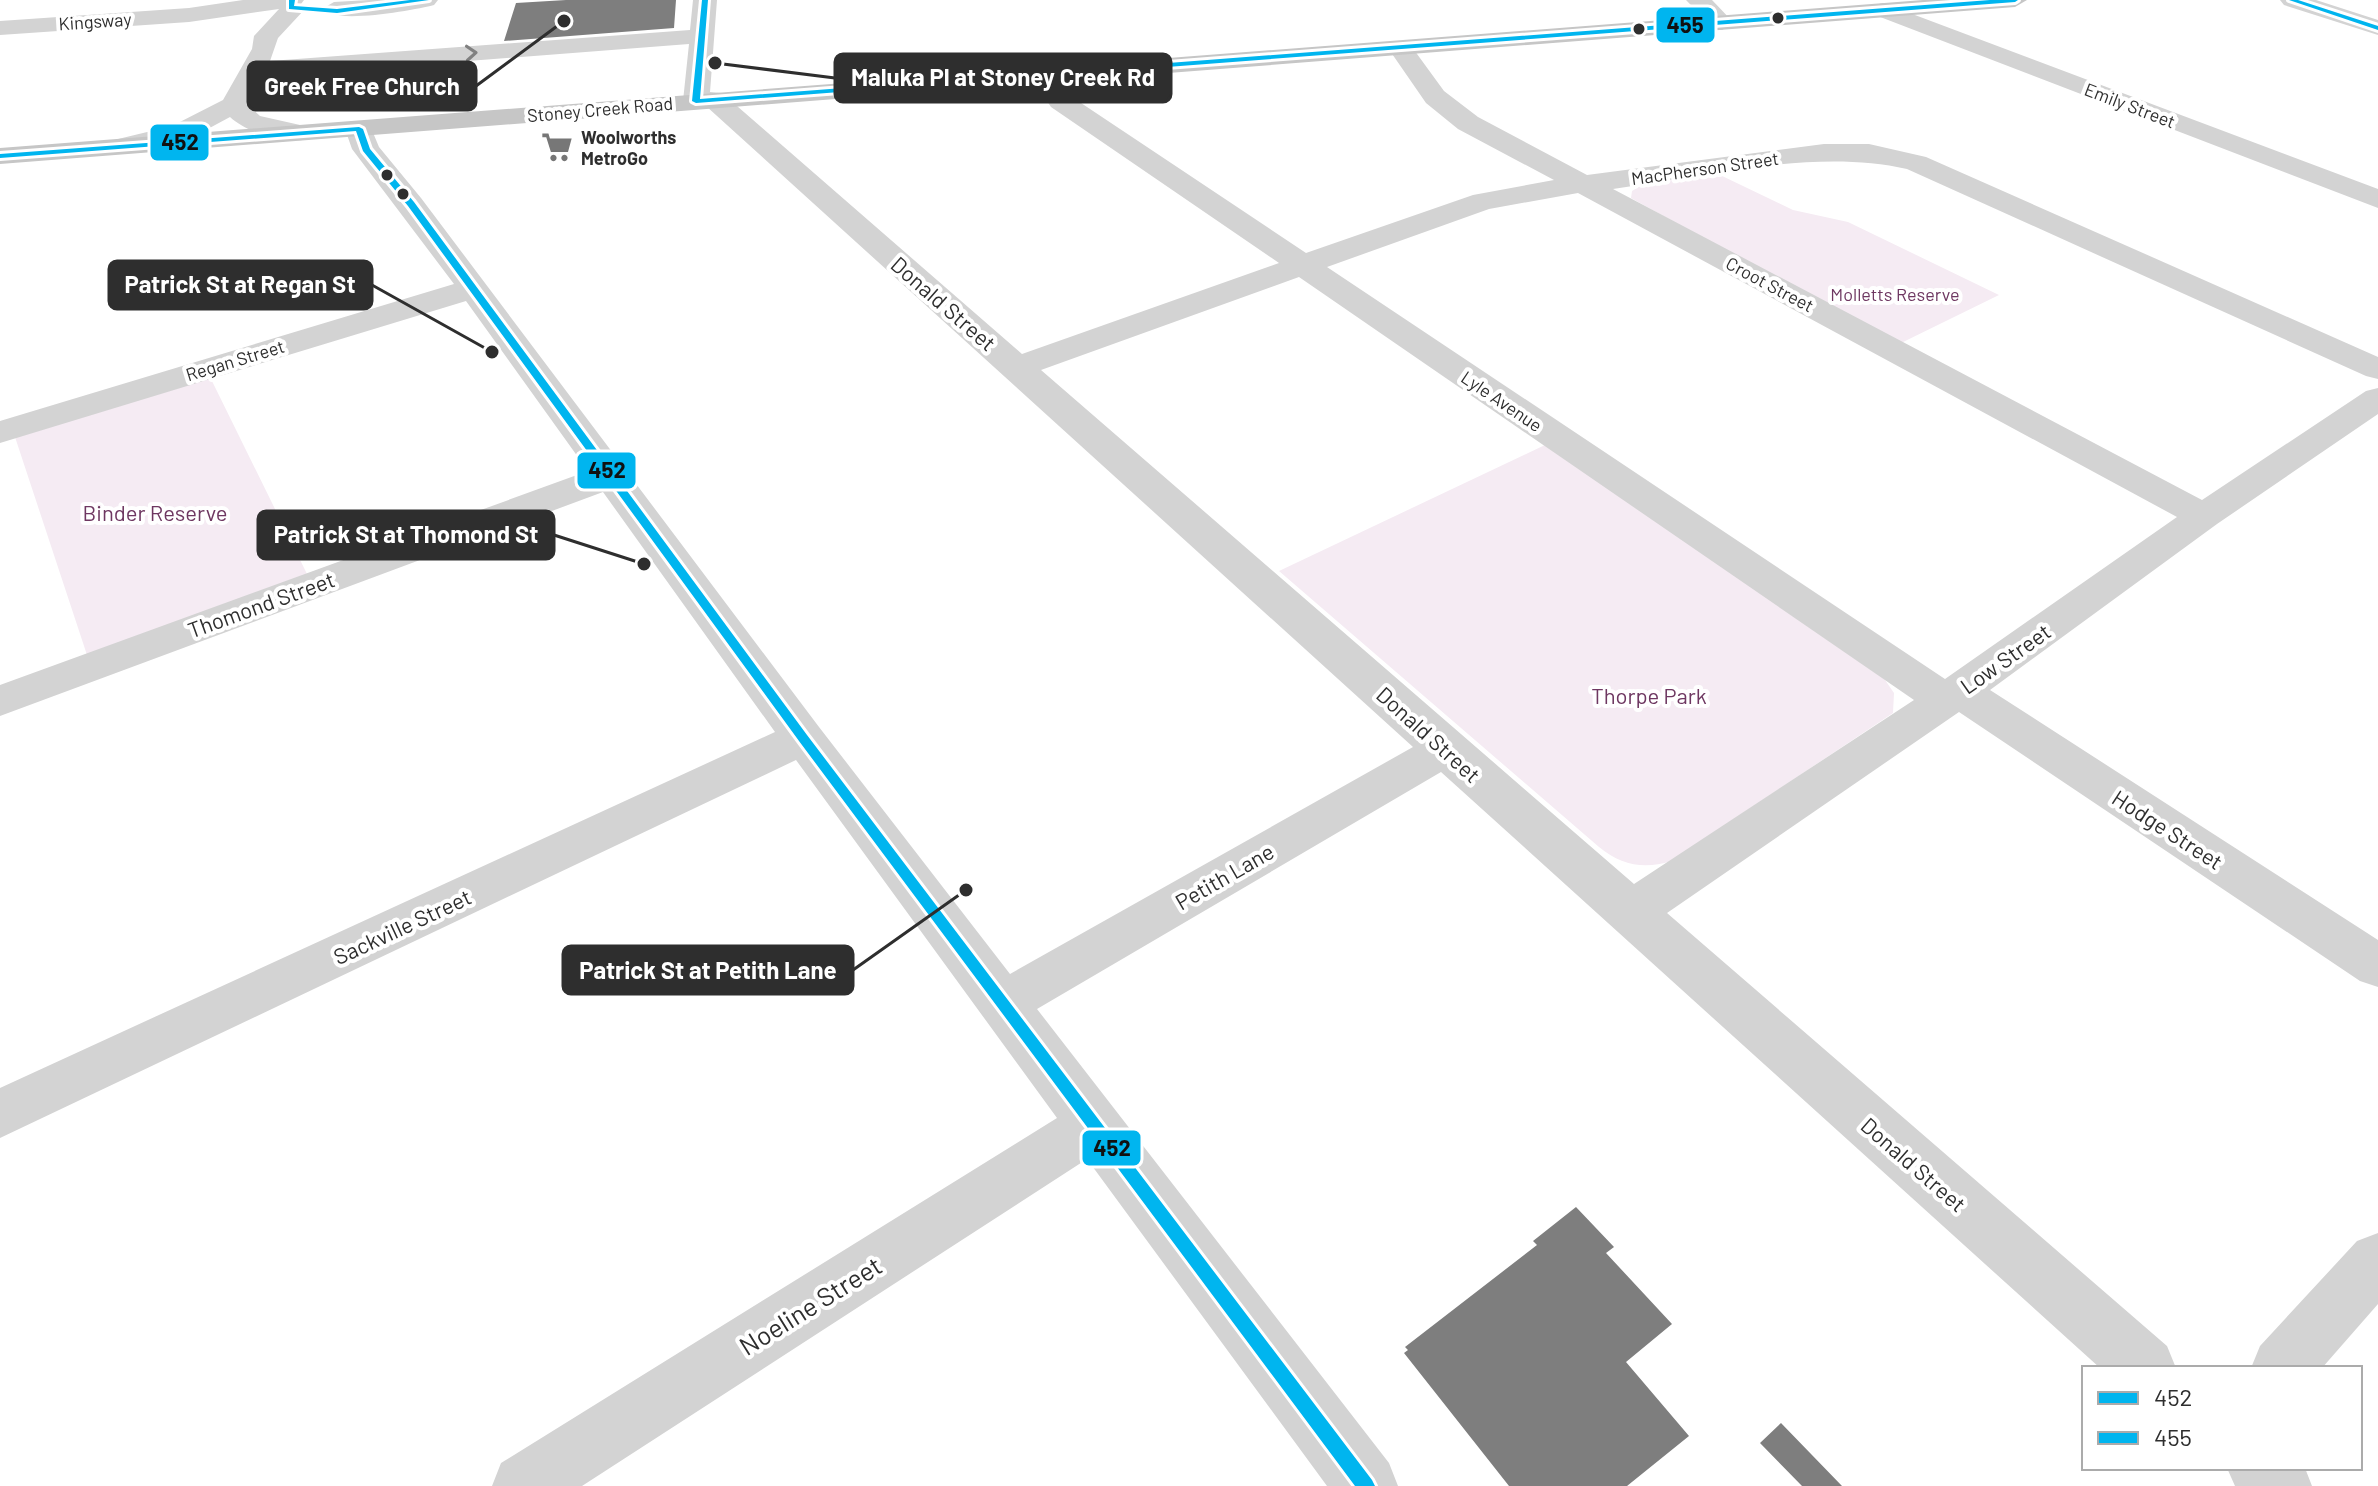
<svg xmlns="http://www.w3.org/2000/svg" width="2378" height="1486" font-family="Barlow,sans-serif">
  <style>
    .green { fill: #f5ebf3 }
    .building { fill: #7e7e7e }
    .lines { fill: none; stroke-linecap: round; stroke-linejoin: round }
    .minor { fill: #d3d3d3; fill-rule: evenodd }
    .major { fill: #c6c6c6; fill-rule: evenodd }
    .bus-1-casing { stroke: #fff; stroke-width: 6 }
    .bus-2-casing { stroke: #fff; stroke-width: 6 }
    .bus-1 { fill: #00b5ef; fill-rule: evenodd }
    .bus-2 { fill: #00b5ef; fill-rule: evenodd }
    .oneway { stroke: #808080 }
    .bus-dot { fill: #2e2e2e; stroke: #fff; stroke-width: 3 }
    .labels { text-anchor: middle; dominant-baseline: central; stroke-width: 8; stroke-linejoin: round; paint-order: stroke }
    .far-street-label { font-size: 18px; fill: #2e2e2e; stroke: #fff }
    .far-poi-label { font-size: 18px; font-weight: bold; fill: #2e2e2e; stroke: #fff; text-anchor: start }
    .far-park-label { font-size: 18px; fill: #6e3761; stroke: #fff }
    .street-label { font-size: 22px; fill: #2e2e2e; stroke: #fff }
    .park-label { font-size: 22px; fill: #6e3761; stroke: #fff }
    .near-street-label { font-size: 26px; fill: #2e2e2e; stroke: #fff }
    .leader { fill: none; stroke: #2e2e2e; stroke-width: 3 }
    .callout-dot { fill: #2e2e2e; stroke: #fff; stroke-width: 3 }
    .callout { fill: #2e2e2e; stroke: #2e2e2e; stroke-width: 3 }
    .callout-label { font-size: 24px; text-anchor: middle; font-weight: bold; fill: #fff }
    .line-badge { stroke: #fff; stroke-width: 3 }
    .pale-badge-label { font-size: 22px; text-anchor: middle; font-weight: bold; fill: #111 }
  </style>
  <rect width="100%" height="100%" fill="#fff"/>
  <path class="green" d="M 1718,174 L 1793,210 L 1848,222 L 1999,295 L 1897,345 L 1631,198 L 1632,191 L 1645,183 Z
    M 210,377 L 307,574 L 87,655 L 15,437 Z
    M 1545,445 L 1883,677 L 1894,693 L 1893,713 L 1671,861 C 1644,870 1621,865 1599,847 L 1279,571 Z"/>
  <path class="building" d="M 566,0 L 676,0 L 674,28 L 504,41 L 516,3 Z
    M 1576,1207 L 1614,1247 L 1606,1253 L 1672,1324 L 1626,1362 L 1689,1436 L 1627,1486 L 1509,1486 L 1404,1353 L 1408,1350 L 1405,1347 L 1537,1245 L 1533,1241 Z
    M 1781,1423 L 1842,1486 L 1802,1486 L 1760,1443 Z"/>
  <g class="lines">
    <path class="minor" d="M 243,0 L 304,0 L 301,4 L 305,9 L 278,38 L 270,61 L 690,30 L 693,0 L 717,0 L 710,92 L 722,93 L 1022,354 L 1279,263 L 1051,107 L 1047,101 L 1051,95 L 1069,95 L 1306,253 L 1473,195 L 1554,180 L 1458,129 L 1426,103 L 1388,48 L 1400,41 L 1409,43 L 1444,91 L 1478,117 L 1587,175 L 1824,144 L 1869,144 L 1926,157 L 2378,357 L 2378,379 L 2366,376 L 1907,169 C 1817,148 1705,176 1613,189 L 2202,500 L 2366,391 L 2378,388 L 2378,414 L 2217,524 L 1990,690 L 2378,940 L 2378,987 L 2360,981 L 1959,712 L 1667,913 L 2167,1346 L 2176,1368 L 2100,1368 L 1441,772 L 1037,1009 L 1389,1463 L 1398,1486 L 1327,1486 L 1087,1159 L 582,1486 L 492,1486 L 501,1463 L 1057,1118 L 796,760 L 0,1138 L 0,1088 L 775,732 L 603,492 L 0,716 L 0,685 L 588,471 L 466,301 L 0,443 L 0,421 L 454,284 L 352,149 L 345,129 L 349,123 L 369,123 L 379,147 L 421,198 L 819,727 L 1010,974 L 1413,747 L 706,106 L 687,107 L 683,101 L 689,44 L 261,77 L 247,104 L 260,116 L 309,127 L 313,133 L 309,139 C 286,144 247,133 230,117 L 191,138 L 124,154 L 114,152 L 110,146 L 114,140 L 172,126 L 223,100 L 252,49 L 254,36 L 279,9 L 189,22 L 0,35 L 0,21 L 189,8 ZM 1578,193 L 2177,517 L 1945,679 L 1327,267 L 1489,209 ZM 1299,277 L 1914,700 L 1634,884 L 1041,370 Z
      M 369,0 L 438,0 L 434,5 C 415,10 334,25 322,9 L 334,2 Z
      M 1686,0 L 1712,0 L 1734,23 L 1722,30 L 1713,28 Z
      M 2280,0 L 2316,0 L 2378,20 L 2378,35 L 2284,5 Z
      M 1883,3 L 2378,189 L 2378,208 L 1875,15 L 1871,10 L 1875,5 Z
      M 2378,1233 L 2378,1304 L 2322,1368 L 2251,1368 L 2260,1346 L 2357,1241 Z
      M 2227,1468 L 2305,1468 L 2312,1486 L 2235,1486 Z"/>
    <path class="major" d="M 1923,0 L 2027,0 L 2015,7 L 0,164 L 0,148 Z"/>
    <defs>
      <path id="bus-1" d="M 359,127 L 363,129 L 370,149 L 414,202 L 807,735 L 1372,1480 L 1375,1486 L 1355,1486 L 799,741 L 408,206 L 363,151 L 356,131 L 0,158 L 0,154 Z"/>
      <path id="bus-2" d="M 289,0 L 295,0 L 294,6 L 337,9 L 410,0 L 429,0 L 337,13 L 289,9 Z
        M 702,0 L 708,0 L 700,99 L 1990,0 L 2018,0 L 2015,2 L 696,103 L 692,101 Z
        M 2289,0 L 2298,0 L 2378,26 L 2378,30 Z"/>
    </defs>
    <use href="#bus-1" class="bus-1-casing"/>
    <use href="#bus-2" class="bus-2-casing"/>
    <use href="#bus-1" class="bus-1"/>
    <use href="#bus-2" class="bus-2"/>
  </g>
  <defs><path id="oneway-chevron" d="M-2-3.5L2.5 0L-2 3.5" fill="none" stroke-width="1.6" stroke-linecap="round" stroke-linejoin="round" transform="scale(2)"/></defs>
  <use class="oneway" href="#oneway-chevron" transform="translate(471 53) rotate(-4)"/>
  <defs>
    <symbol id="supermarket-bare" viewBox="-9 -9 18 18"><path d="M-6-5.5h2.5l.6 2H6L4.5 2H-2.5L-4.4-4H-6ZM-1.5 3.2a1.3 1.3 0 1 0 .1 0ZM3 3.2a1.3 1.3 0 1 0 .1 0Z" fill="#777" stroke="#fff" stroke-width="2.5" paint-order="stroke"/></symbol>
  </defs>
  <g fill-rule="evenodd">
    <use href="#supermarket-bare" x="535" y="125" width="44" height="44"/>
  </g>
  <g class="bus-dot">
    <circle cx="1778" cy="18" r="7"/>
    <circle cx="1639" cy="29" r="7"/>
    <circle cx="387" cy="175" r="7"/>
    <circle cx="403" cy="194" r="7"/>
  </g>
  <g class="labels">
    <g class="far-street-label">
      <text transform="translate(95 21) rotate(-4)">Kingsway</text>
      <text transform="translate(2130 105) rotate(21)">Emily Street</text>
      <text transform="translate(600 109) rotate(-5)">Stoney Creek Road</text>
      <text transform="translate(1705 168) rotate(-8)">MacPherson Street</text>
      <text transform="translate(1770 284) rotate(28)">Croot Street</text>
      <text transform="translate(235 360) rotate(-17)">Regan Street</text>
      <text transform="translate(1502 401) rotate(34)">Lyle Avenue</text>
    </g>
    <g class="far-poi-label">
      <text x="581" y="137">Woolworths<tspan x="581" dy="21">MetroGo</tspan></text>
    </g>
    <g class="far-park-label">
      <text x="1895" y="294">Molletts Reserve</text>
    </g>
    <g class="street-label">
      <text transform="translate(944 303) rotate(41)">Donald Street</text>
      <text transform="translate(261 604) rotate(-20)">Thomond Street</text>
      <text transform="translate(2005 658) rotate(-35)">Low Street</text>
      <text transform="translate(1429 734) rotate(42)">Donald Street</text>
      <text transform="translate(2168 829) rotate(33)">Hodge Street</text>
      <text transform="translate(1224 876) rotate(-30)">Petith Lane</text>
      <text transform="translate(402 926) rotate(-25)">Sackville Street</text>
      <text transform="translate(1914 1164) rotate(41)">Donald Street</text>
    </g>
    <g class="park-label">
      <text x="155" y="512">Binder Reserve</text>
      <text x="1649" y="695">Thorpe Park</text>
    </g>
    <g class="near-street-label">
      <text transform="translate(810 1305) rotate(-32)">Noeline Street</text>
    </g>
  </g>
  <path class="leader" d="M715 63L835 78M564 21L476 86M492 352L372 285M644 564L554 535M966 890L853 970"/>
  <g class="callout-dot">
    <circle cx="715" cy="63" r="8"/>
    <circle cx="564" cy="21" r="8"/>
    <circle cx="492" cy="352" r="8"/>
    <circle cx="644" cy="564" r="8"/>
    <circle cx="966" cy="890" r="8"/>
  </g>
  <g class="callout">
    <rect x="835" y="54" width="336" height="48" rx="8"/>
    <rect x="248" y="62" width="228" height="48" rx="8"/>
    <rect x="109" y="261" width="263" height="48" rx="8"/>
    <rect x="258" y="511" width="296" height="48" rx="8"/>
    <rect x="563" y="946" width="290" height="48" rx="8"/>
  </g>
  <g class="callout-label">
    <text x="1003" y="86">Maluka Pl at Stoney Creek Rd</text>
    <text x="362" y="95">Greek Free Church</text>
    <text x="240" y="293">Patrick St at Regan St</text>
    <text x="406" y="543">Patrick St at Thomond St</text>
    <text x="708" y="979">Patrick St at Petith Lane</text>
  </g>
  <g class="line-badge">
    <rect x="1655" y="6" width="61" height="38" rx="8" fill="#00b5ef"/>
    <rect x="149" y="123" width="61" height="39" rx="8" fill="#00b5ef"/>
    <rect x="576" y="451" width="61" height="39" rx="8" fill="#00b5ef"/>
    <rect x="1081" y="1129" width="61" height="38" rx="8" fill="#00b5ef"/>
  </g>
  <g class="pale-badge-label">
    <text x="1685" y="33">455</text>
    <text x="180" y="150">452</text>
    <text x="607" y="478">452</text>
    <text x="1112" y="1156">452</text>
  </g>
  <rect x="2082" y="1366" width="280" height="104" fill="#ffffff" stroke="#ababab" stroke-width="2"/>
  <rect x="2098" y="1392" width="40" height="12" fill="#00b5ef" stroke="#ababab" stroke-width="2"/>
  <text x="2154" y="1406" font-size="24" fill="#2e2e2e">452</text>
  <rect x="2098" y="1432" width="40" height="12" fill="#00b5ef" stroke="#ababab" stroke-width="2"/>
  <text x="2154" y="1446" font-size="24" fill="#2e2e2e">455</text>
</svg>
